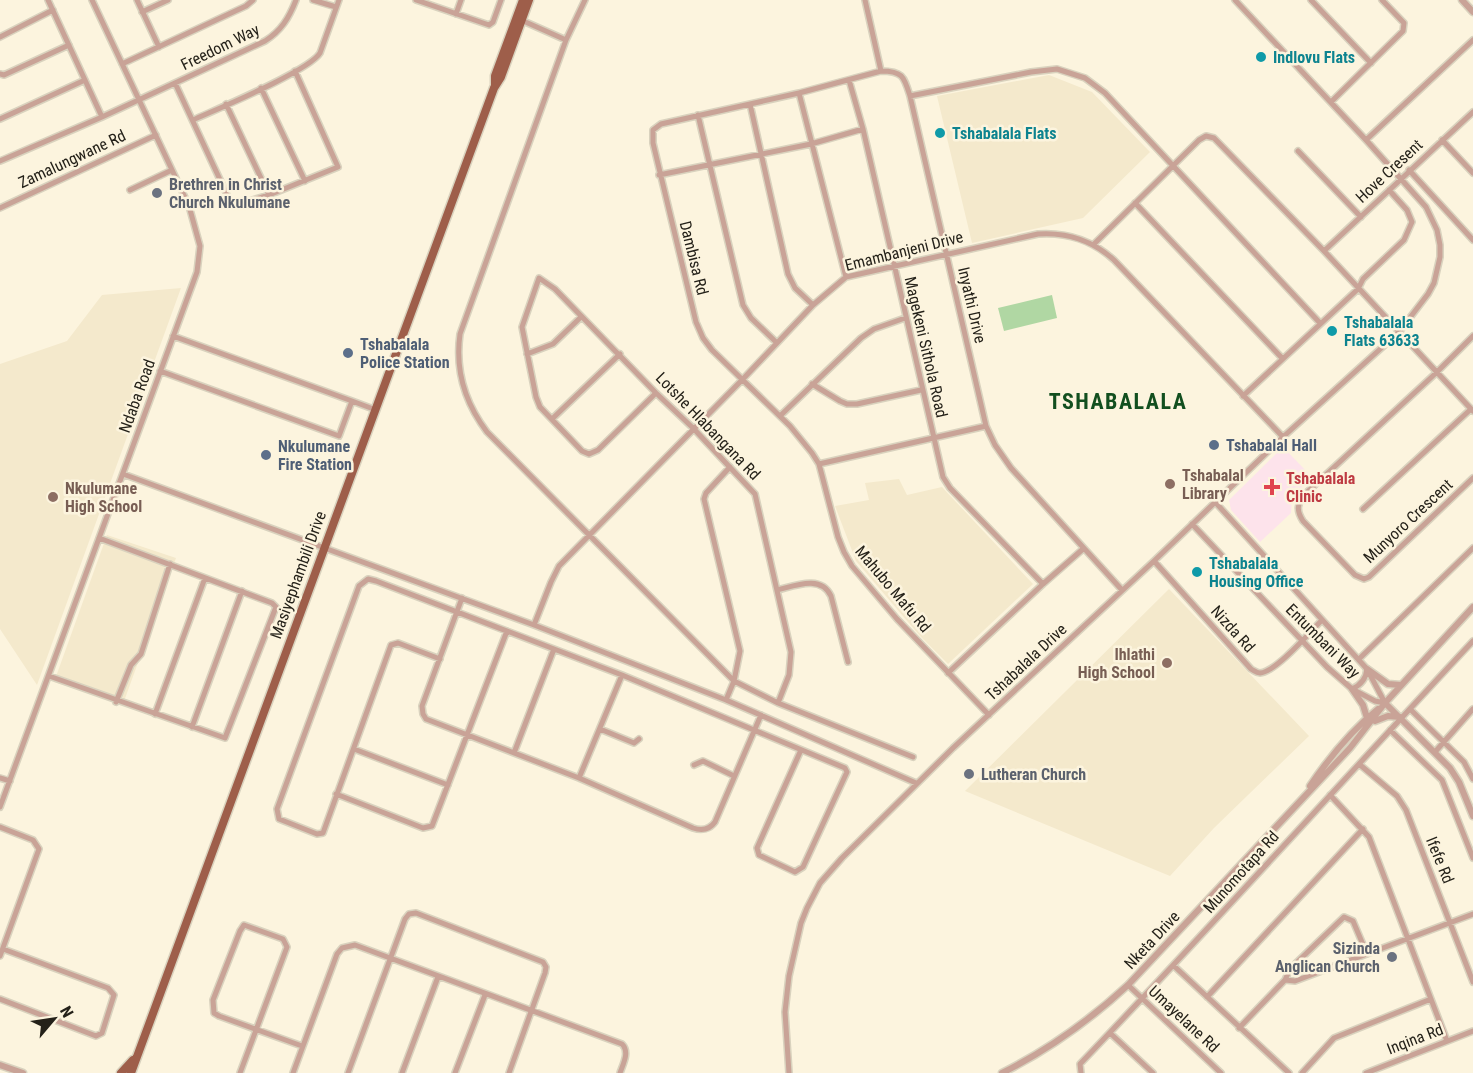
<svg xmlns="http://www.w3.org/2000/svg" width="1473" height="1073" font-family="'Roboto Condensed',sans-serif">
  <style>
    .built { fill: #f4e9cc }
    .medical { fill: #fde3eb }
    .green { fill: #b0d7a3 }
    .lines { fill: none; stroke-linecap: round; stroke-linejoin: round }
    .minor-casing { stroke: #d9d2be; stroke-width: 8 }
    .tertiary-casing { stroke: #d9d2be; stroke-width: 9 }
    .primary-casing { stroke: #d9d2be; stroke-width: 11 }
    .minor { stroke: #c9a397; stroke-width: 5 }
    .tertiary { stroke: #c9a397; stroke-width: 6 }
    .primary { stroke: #9e5e4a; stroke-width: 8 }
    .culture-dot { fill: #0f9aa8; stroke: #fcf4de; stroke-width: 2 }
    .worship-dot { fill: #6b7280; stroke: #fcf4de; stroke-width: 2 }
    .service-dot { fill: #5c6f8a; stroke: #fcf4de; stroke-width: 2 }
    .education-dot { fill: #8d6e63; stroke: #fcf4de; stroke-width: 2 }
    .health-dot { fill: #e0444e; stroke: #fcf4de; stroke-width: 2 }
    .labels { text-anchor: middle; dominant-baseline: central; stroke-width: 5; stroke-linejoin: round; paint-order: stroke }
    .street-label { font-size: 16px; fill: #242119; stroke: #fcf4de }
    .culture-label { font-size: 16px; font-weight: bold; fill: #0d838f; stroke: #fcf4de; text-anchor: start }
    .worship-label { font-size: 16px; font-weight: bold; fill: #5b616d; stroke: #fcf4de; text-anchor: start }
    .service-label { font-size: 16px; font-weight: bold; fill: #4e5e75; stroke: #fcf4de; text-anchor: start }
    .education-label { font-size: 16px; font-weight: bold; fill: #785e54; stroke: #fcf4de; text-anchor: start }
    .health-label { font-size: 16px; font-weight: bold; fill: #be3a42; stroke: #fcf4de; text-anchor: start }
    .district-label { font-size: 22px; font-weight: bold; letter-spacing: 1.5px; fill: #124f1f; stroke: #fcf4de }
  </style>
  <rect width="100%" height="100%" fill="#fcf4de"/>
  <path class="built" d="M 1049,75 L 1092,92 L 1150,152 L 1083,218 L 972,243 L 937,96 Z
    M 181,288 L 37,685 L 0,629 L 0,364 L 67,341 L 102,295 Z
    M 899,479 L 907,495 L 942,487 L 1033,584 L 948,664 L 920,636 L 856,561 L 835,506 L 869,500 L 865,483 Z
    M 107,535 L 176,558 L 123,704 L 54,682 Z
    M 1169,589 L 1309,736 L 1214,828 L 1170,876 L 965,791 Z"/>
  <path class="medical" d="M 1283,447 L 1312,477 L 1292,497 L 1291,513 L 1260,542 L 1231,510 L 1229,500 Z"/>
  <path class="green" d="M 1052,295 L 1057,318 L 1004,331 L 998,308 Z"/>
  <g class="lines">
    <defs>
      <path id="minor" d="M 48,0 L 102,117
        M 137,0 L 159,47
        M 313,0 L 336,7
        M 416,0 L 489,25 L 493,22 L 501,0
        M 585,0 L 566,40 L 460,334 C 455,370 465,403 487,432 L 734,681 L 778,703 L 913,757
        M 865,0 L 881,71 C 903,71 904,77 910,96 L 986,426 L 995,445 L 1011,468 L 1122,590
        M 1311,0 L 1371,63
        M 142,12 L 168,0
        M 456,14 L 461,0
        M 521,20 L 566,40
        M 0,37 L 53,10
        M 122,64 L 246,6 L 253,0
        M 881,71 L 799,93 L 661,124 L 653,130 L 653,143 L 696,322 L 703,338 L 712,350 L 790,426 L 812,453 L 819,464 L 838,537 L 844,552 L 852,566 L 897,619 L 989,715
        M 0,74 L 4,75 L 69,45
        M 849,80 L 863,129 L 943,477 L 950,488 L 1043,584
        M 175,83 L 229,199 L 236,205 L 269,195 L 338,167 L 295,71
        M 261,88 L 305,181
        M 799,93 L 846,277
        M 910,96 L 1031,72 L 1057,69 L 1085,78 L 1105,93 L 1320,323
        M 1331,102 L 1403,31 L 1404,23 L 1382,0
        M 226,104 L 269,195
        M 750,104 L 788,274 L 795,288 L 813,305
        M 698,115 L 743,305 L 751,318 L 777,343
        M 0,119 L 85,80
        M 193,120 C 217,109 309,71 320,53 L 339,0
        M 1366,140 L 1473,40
        M 1442,140 L 1473,173
        M 1298,151 L 1361,217
        M 0,161 L 102,117 L 265,41 C 281,31 289,18 296,0
        M 1409,170 L 1473,240
        M 659,175 L 811,144 L 863,129
        M 130,190 L 172,170
        M 1135,203 L 1282,358
        M 0,208 L 156,135
        M 1094,244 L 1199,140 L 1206,136 L 1214,138 L 1324,251 L 1473,411
        M 1324,251 L 1473,112
        M 1473,336 L 1436,373 L 1305,494 C 1297,504 1296,510 1303,521 L 1355,575 L 1364,579 L 1369,577 L 1473,478
        M 527,354 L 553,344 L 581,317
        M 160,371 L 339,436 L 352,401 L 173,336
        M 812,384 L 840,401 L 847,404 L 857,404 L 921,390
        M 656,393 L 598,450 L 589,454 L 582,451 L 540,407 L 536,397 L 522,327 L 539,278 L 555,289 L 656,393 L 693,428 L 755,494 L 791,652 L 789,675 L 778,703
        M 1243,396 L 1358,289 L 1363,279 L 1404,240 L 1412,222 L 1407,210 L 1389,190
        M 352,401 L 376,410
        M 780,416 L 861,338 L 874,329 L 905,318
        M 552,419 L 620,354
        M 819,464 L 986,426
        M 123,474 L 534,625 L 726,700 L 916,783
        M 1216,503 L 1367,669 L 1385,703
        M 1363,509 L 1471,409
        M 1192,524 L 1327,667 L 1352,689 L 1375,701 L 1385,703
        M 1154,561 L 1251,669 C 1255,671 1256,673 1260,673 C 1276,672 1310,632 1322,620
        M 777,590 C 794,586 821,574 831,596 L 848,662
        M 462,598 L 422,706 L 423,714 L 426,719 L 579,778 L 693,828 C 702,831 710,829 715,822 L 761,715
        M 534,625 L 551,582 L 559,566 L 742,380 L 813,305 L 846,277 L 1038,234 C 1068,232 1092,240 1114,260 L 1283,437
        M 440,659 L 398,643 L 391,645 L 323,833 L 317,834 L 279,819 L 277,809 L 359,586 L 368,579 L 376,581 L 622,675 L 845,768 L 847,772 L 803,867 L 795,872 L 759,855 L 757,848 L 801,750
        M 1359,659 L 1473,548
        M 948,673 L 1043,584 L 1083,549
        M 49,676 L 225,738 L 276,607 L 272,603 L 99,538
        M 1352,689 C 1361,685 1366,679 1367,669
        M 726,700 L 734,681 L 740,651 L 704,499 L 706,493 L 730,467
        M 116,702 L 131,665 L 141,654 L 170,564
        M 1410,709 L 1464,762 L 1473,779
        M 155,714 L 205,578
        M 192,727 L 242,591
        M 600,729 L 634,743 L 639,739
        M 1390,730 L 1442,780 L 1473,858
        M 354,749 L 448,785
        M 1435,752 L 1473,709
        M 514,753 L 554,649
        M 1359,764 L 1397,796 L 1406,810 L 1473,982
        M 694,765 L 703,761 L 734,776
        M 0,778 L 10,781
        M 579,778 L 622,675
        M 336,794 L 423,828 L 432,826 L 507,631
        M 1330,795 L 1369,837 L 1447,1041
        M 0,807 L 197,272 L 200,246 L 189,206 L 92,0
        M 0,827 L 33,840 L 39,849 L 0,956
        M 1174,966 L 1289,1073
        M 1285,980 L 1290,969 L 1344,917 L 1353,921 L 1367,954
        M 1128,985 L 1221,1073
        M 1207,997 L 1363,829
        M 0,999 L 96,1036 L 102,1033 L 114,995 L 108,988 L 3,949
        M 1239,1028 L 1285,980 L 1295,981 L 1473,914
        M 1110,1033 L 1153,1073
        M 240,1073 L 287,947 L 283,939 L 244,925 L 240,931 L 213,1000 L 214,1013 L 219,1016 L 302,1046
        M 293,1073 L 337,954 L 342,948 L 355,945 L 622,1044 C 630,1052 623,1064 620,1073
        M 348,1073 L 405,919 L 409,914 L 416,913 L 543,962 L 546,967 L 545,973 L 509,1073
        M 402,1073 L 438,977
        M 455,1073 L 485,995
        M 789,1073 L 785,1012 L 789,976 L 801,923 L 807,908 L 820,883 L 842,858 L 953,748 L 1154,561 L 1283,437 L 1399,332 L 1428,294 L 1434,283 L 1440,257 L 1440,245 L 1437,230 L 1426,207 L 1366,140 L 1235,0
        M 1081,1073 L 1080,1064 C 1213,925 1341,782 1473,641
        M 1302,1073 L 1334,1038 L 1431,999
        M 1366,1073 L 1473,1031"/>
      <path id="tertiary" d="M 1462,0 L 1473,12
        M 1367,669 L 1388,684 L 1401,685
        M 1352,689 L 1363,705 L 1367,718
        M 1385,703 L 1450,768 L 1459,782 L 1473,816
        M 1375,721 L 1388,716 L 1400,717
        M 1310,786 C 1329,758 1352,730 1378,709
        M 0,1065 L 23,1073
        M 1002,1073 C 1048,1050 1090,1020 1128,985 L 1350,748 L 1385,703 L 1473,607"/>
      <path id="primary" d="M 495,85 L 495,76 L 523,0
        M 121,1073 L 133,1060
        M 131,1073 L 494,88 L 501,77 L 529,0"/>
    </defs>
    <use href="#minor" class="minor-casing"/>
    <use href="#tertiary" class="tertiary-casing"/>
    <use href="#primary" class="primary-casing"/>
    <use href="#minor" class="minor"/>
    <use href="#tertiary" class="tertiary"/>
    <use href="#primary" class="primary"/>
  </g>
  <g class="culture-dot">
    <circle cx="1261" cy="57" r="6"/>
    <circle cx="940" cy="133" r="6"/>
    <circle cx="1332" cy="331" r="6"/>
    <circle cx="1197" cy="572" r="6"/>
  </g>
  <g class="worship-dot">
    <circle cx="157" cy="193" r="6"/>
    <circle cx="969" cy="774" r="6"/>
    <circle cx="1392" cy="957" r="6"/>
  </g>
  <g class="service-dot">
    <circle cx="348" cy="353" r="6"/>
    <circle cx="1214" cy="445" r="6"/>
    <circle cx="266" cy="455" r="6"/>
  </g>
  <g class="education-dot">
    <circle cx="1170" cy="484" r="6"/>
    <circle cx="53" cy="497" r="6"/>
    <circle cx="1167" cy="663" r="6"/>
  </g>
  <path class="health-dot" d="M1269 478h6v6h6v6h-6v6h-6v-6h-6v-6h6z"/>
  <g class="labels">
    <g class="street-label">
      <text transform="translate(220 47) rotate(-26)">Freedom Way</text>
      <text transform="translate(72 159) rotate(-25)">Zamalungwane Rd</text>
      <text transform="translate(1389 171) rotate(-43)">Hove Cresent</text>
      <text transform="translate(904 251) rotate(-14)">Emambanjeni Drive</text>
      <text transform="translate(694 258) rotate(76)">Dambisa Rd</text>
      <text transform="translate(972 305) rotate(77)">Inyathi Drive</text>
      <text transform="translate(926 347) rotate(77)">Magekeni Sithola Road</text>
      <text transform="translate(137 396) rotate(-70)">Ndaba Road</text>
      <text transform="translate(708 426) rotate(46)">Lotshe Hlabangana Rd</text>
      <text transform="translate(1408 521) rotate(-43)">Munyoro Crescent</text>
      <text transform="translate(298 575) rotate(-70)">Masiyephambili Drive</text>
      <text transform="translate(893 589) rotate(50)">Mahubo Mafu Rd</text>
      <text transform="translate(1233 629) rotate(48)">Nizda Rd</text>
      <text transform="translate(1323 641) rotate(45)">Entumbani Way</text>
      <text transform="translate(1026 662) rotate(-43)">Tshabalala Drive</text>
      <text transform="translate(1440 860) rotate(68)">Ifefe Rd</text>
      <text transform="translate(1241 872) rotate(-48)">Munomotapa Rd</text>
      <text transform="translate(1152 940) rotate(-47)">Nketa Drive</text>
      <text transform="translate(1184 1019) rotate(43)">Umayelane Rd</text>
      <text transform="translate(1415 1039) rotate(-21)">Inqina Rd</text>
    </g>
    <g class="culture-label">
      <text x="1273" y="57">Indlovu Flats</text>
      <text x="952" y="133">Tshabalala Flats</text>
      <text x="1344" y="322">Tshabalala<tspan x="1344" dy="18">Flats 63633</tspan></text>
      <text x="1209" y="563">Tshabalala<tspan x="1209" dy="18">Housing Office</tspan></text>
    </g>
    <g class="worship-label">
      <text x="169" y="184">Brethren in Christ<tspan x="169" dy="18">Church Nkulumane</tspan></text>
      <text x="981" y="774">Lutheran Church</text>
      <text x="1380" y="948" text-anchor="end">Sizinda<tspan x="1380" dy="18">Anglican Church</tspan></text>
    </g>
    <g class="service-label">
      <text x="360" y="344">Tshabalala<tspan x="360" dy="18">Police Station</tspan></text>
      <text x="1226" y="445">Tshabalal Hall</text>
      <text x="278" y="446">Nkulumane<tspan x="278" dy="18">Fire Station</tspan></text>
    </g>
    <g class="education-label">
      <text x="1182" y="475">Tshabalal<tspan x="1182" dy="18">Library</tspan></text>
      <text x="65" y="488">Nkulumane<tspan x="65" dy="18">High School</tspan></text>
      <text x="1155" y="654" text-anchor="end">Ihlathi<tspan x="1155" dy="18">High School</tspan></text>
    </g>
    <g class="health-label">
      <text x="1286" y="478">Tshabalala<tspan x="1286" dy="18">Clinic</tspan></text>
    </g>
    <g class="district-label">
      <text x="1118" y="401">TSHABALALA</text>
    </g>
  </g>
  <g transform="translate(54 1019) rotate(61)" stroke="#fcf4de" stroke-width="4.5" paint-order="stroke">
  <path d="M0-4.5L10 22L0 15L-10 22Z" fill="#242119"/>
  <text y="-9" font-size="16" font-weight="bold" text-anchor="middle" fill="#242119">N</text>
  </g>
</svg>
